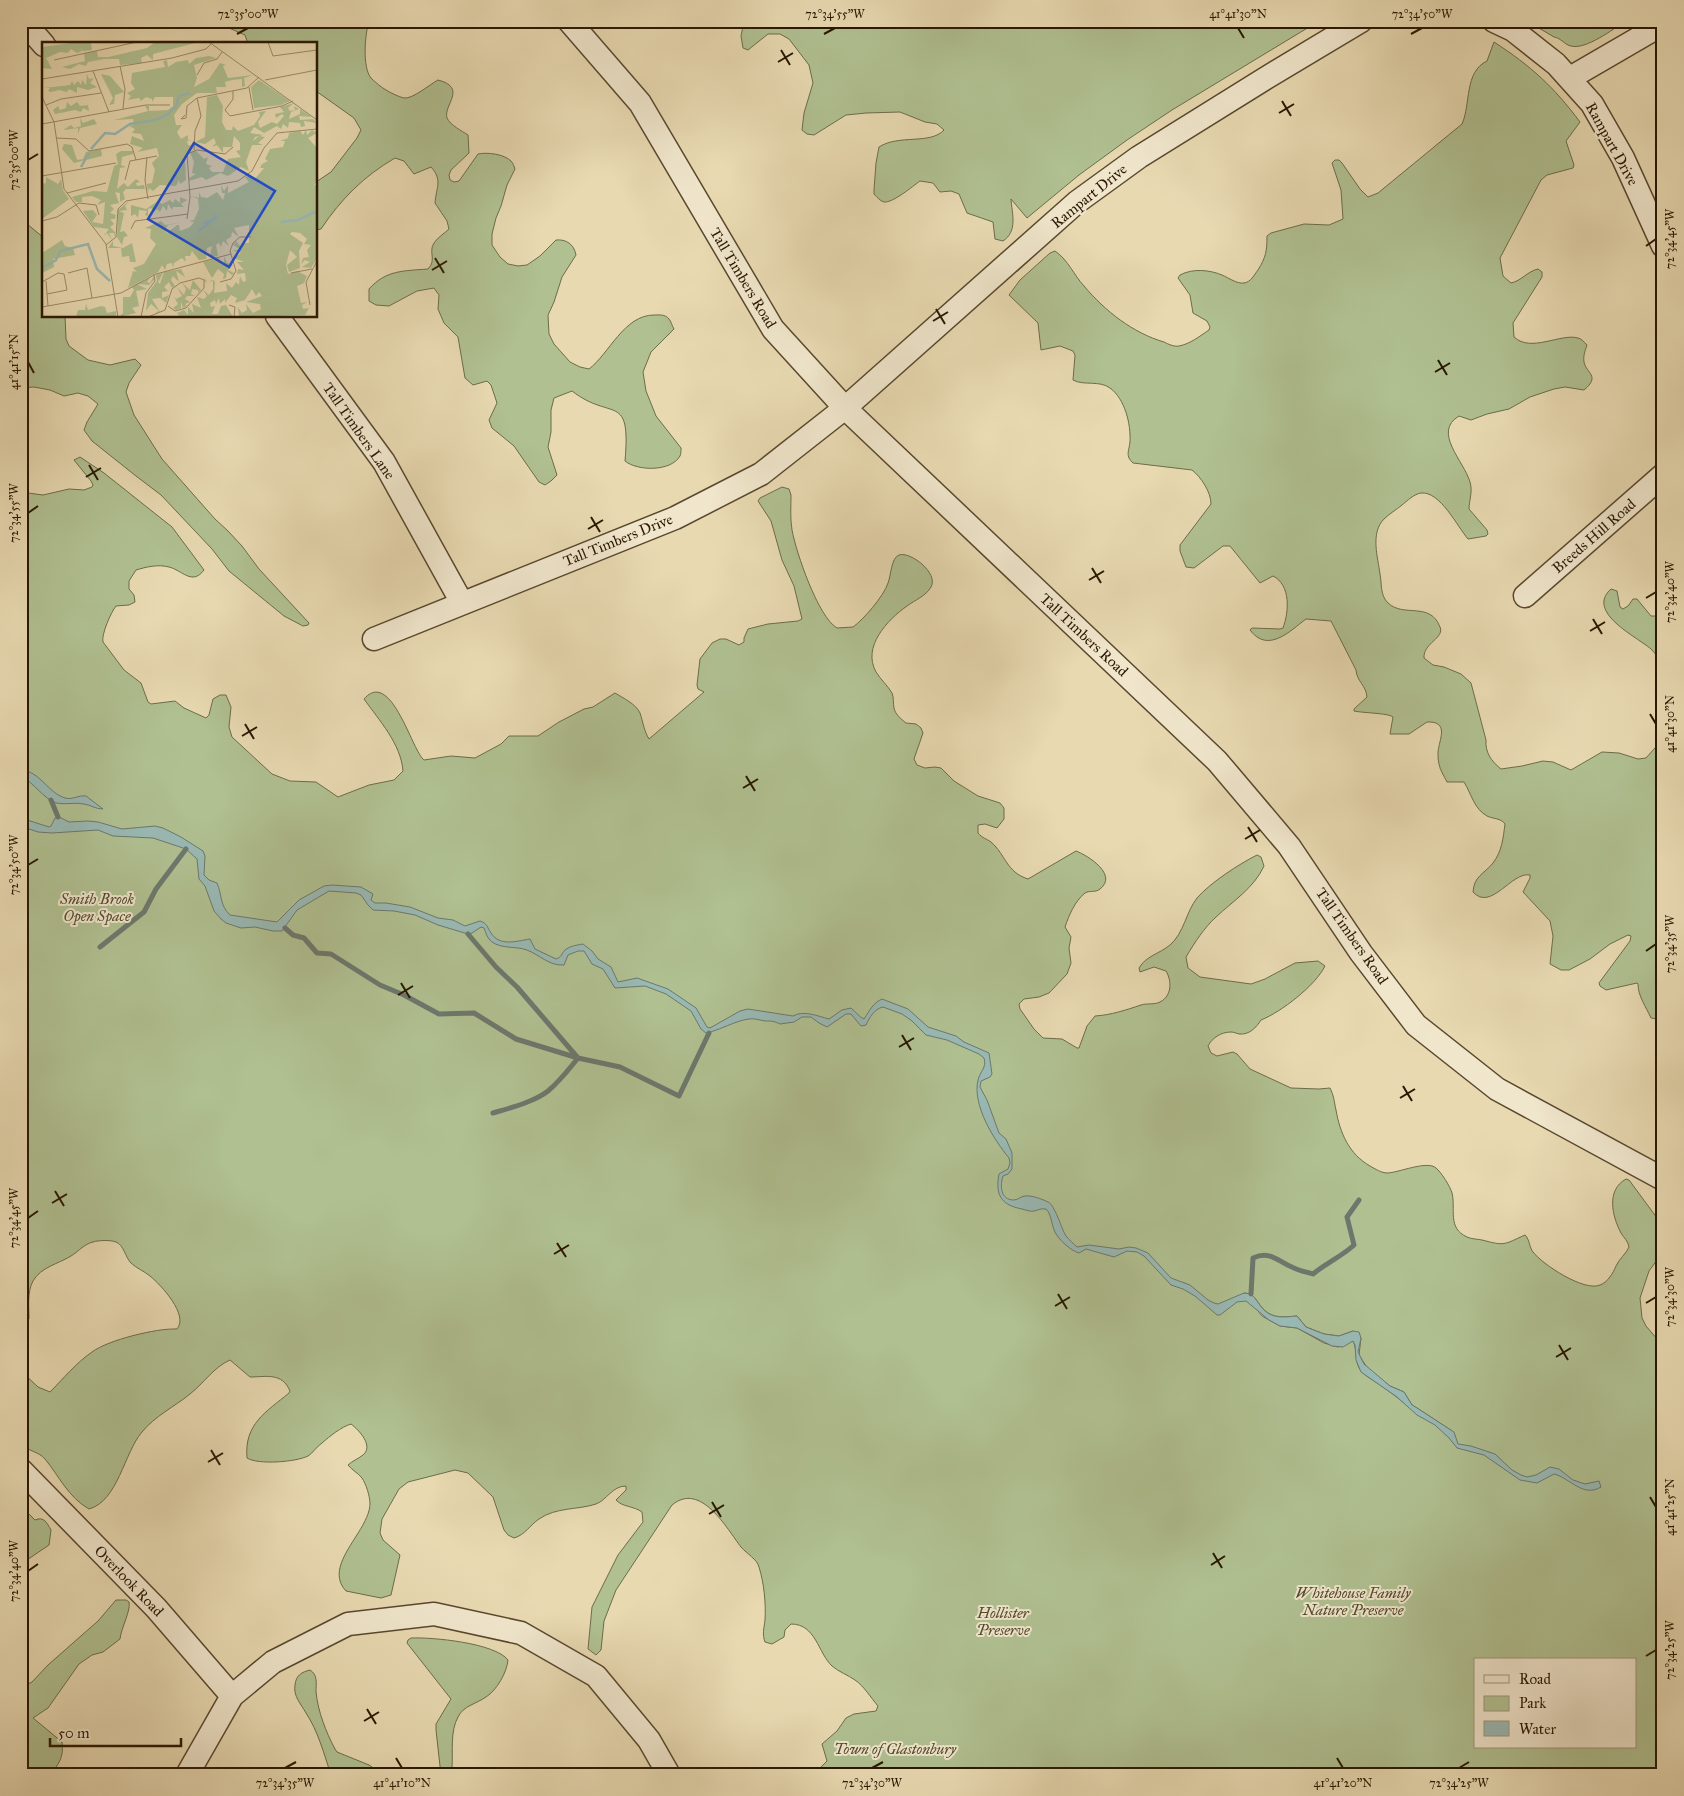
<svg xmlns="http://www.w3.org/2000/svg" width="1684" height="1796" font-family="'IM FELL Great Primer',serif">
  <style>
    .green { fill: #b0c091; stroke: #6c6c4a; fill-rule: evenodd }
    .water { fill: #99b9b4; stroke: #6c786d }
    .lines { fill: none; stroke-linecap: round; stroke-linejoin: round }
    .stream { stroke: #6c786d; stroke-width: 5 }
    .minor-casing { stroke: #59482e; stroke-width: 25 }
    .minor { stroke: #f0e6cc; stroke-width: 22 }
    .ticks { fill: none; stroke: #291702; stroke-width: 2 }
    .labels { text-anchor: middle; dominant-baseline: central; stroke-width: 4; stroke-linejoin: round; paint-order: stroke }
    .street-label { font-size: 15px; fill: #291702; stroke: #f0e6cc }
    .park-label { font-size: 15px; font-style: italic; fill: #524a2d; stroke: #f0e6cc }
    .inset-river { fill: none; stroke: #99b9b4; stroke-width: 2.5 }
    .inset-road { fill: none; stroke: #9c8b6b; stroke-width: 1 }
    .view { fill: #1d4ed8; fill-opacity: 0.15; stroke: #1d4ed8; stroke-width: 2.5 }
    .inset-edge { fill: none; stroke: #291702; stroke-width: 2.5 }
    .neatline { fill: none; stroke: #291702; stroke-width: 2 }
    .ticks-label { font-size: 12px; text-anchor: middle; fill: #291702 }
  </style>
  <rect width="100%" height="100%" fill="#e8d9b1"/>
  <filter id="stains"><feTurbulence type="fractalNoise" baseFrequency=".004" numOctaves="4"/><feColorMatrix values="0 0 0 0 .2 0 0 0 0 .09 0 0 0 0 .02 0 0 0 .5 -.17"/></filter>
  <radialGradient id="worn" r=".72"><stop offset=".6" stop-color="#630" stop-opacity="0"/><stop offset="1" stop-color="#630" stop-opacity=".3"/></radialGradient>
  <path class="green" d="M 213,21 L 369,21 C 365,34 362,67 371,78 C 376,83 381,87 386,90 C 391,93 399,97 404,98 C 413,99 429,85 438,80 C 468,88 443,105 447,118 C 450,125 462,131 468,135 L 469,153 L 451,170 L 449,175 L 450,180 L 454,182 L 459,181 L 478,154 C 487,152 504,154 511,161 C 513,163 514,166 515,169 L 507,185 L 501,206 L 496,218 L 492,234 L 492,245 L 500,257 L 508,264 L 518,266 L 527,265 L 540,256 L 556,240 C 566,239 574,244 576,255 L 562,277 L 554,302 L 548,315 L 549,334 L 554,344 L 570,362 L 580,367 L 589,369 C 609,354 624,315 654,315 C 659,315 665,314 669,319 C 671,321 672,326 674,329 L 651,352 L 643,372 L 646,391 L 656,416 L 681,448 C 681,451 681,454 680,456 C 671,472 637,471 625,461 C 631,391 612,422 572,391 L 554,398 L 551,410 L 551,432 L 548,447 L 557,475 L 551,481 L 545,485 L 539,482 L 514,446 L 492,428 L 489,420 L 497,403 L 491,385 L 487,381 L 473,385 L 465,378 L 458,337 L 444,323 L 438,309 L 439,295 L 434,288 L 417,291 L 389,306 L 376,305 L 369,301 L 369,289 C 386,270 403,271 428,269 C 437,260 428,252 434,243 C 438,237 445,233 449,229 L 447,221 L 435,203 C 436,188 443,180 431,167 L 414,174 L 404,161 L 395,158 C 364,176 341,199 321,229 L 316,230 L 316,182 L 331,172 L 357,138 L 361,130 L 354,118 L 316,91 L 316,44 L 248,44 L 245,35 Z
    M 744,21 L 1319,21 L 1172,110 L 1127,140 L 1079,175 L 1027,218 L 1011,199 C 1012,214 1018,231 1003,241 L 995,239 L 993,222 L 967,213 L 959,194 L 951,191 L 940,192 L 933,183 L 920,181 C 913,186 893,203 884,202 C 880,201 877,197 874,194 L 874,190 L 876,163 L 879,147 C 899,134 930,145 944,130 L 937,124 L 925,122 L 900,112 L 866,113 L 846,115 L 814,135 L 807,134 L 802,130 L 804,113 L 813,83 L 809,65 L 789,39 L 780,34 L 768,34 L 748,50 L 743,48 L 741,36 Z
    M 1527,21 L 1626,21 C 1613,29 1586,50 1571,46 C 1565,45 1561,38 1554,37 Z
    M 1494,42 C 1531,66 1554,87 1580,122 L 1566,141 L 1574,165 L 1573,168 L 1547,175 L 1541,180 L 1500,258 L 1503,276 L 1511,283 C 1521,281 1528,271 1538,269 L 1542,272 L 1542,277 L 1513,323 L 1514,337 C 1531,353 1561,333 1578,338 C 1582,339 1584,342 1587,345 C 1585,351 1583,356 1584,362 C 1586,373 1601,376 1584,390 L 1565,387 L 1554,389 L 1530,397 L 1509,409 L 1487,414 L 1471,420 L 1459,416 C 1432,432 1464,461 1470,482 C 1473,492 1469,500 1469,509 L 1487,530 L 1488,534 L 1486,536 L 1468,539 C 1457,526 1440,491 1421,493 C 1414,494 1407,501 1402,505 C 1396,510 1389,514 1384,519 C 1370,533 1378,558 1380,574 C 1382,585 1380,595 1388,603 C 1404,618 1430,601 1440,627 C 1445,638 1423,643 1424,658 L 1433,665 L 1444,667 L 1461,674 L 1471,683 L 1486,740 C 1485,752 1491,761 1501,769 L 1522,766 L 1543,761 L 1553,762 L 1571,770 L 1602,752 L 1619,753 L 1638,759 L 1646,758 L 1663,739 L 1663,1020 L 1651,1018 C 1646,1007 1638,996 1638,984 L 1637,983 L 1606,990 L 1600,986 L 1599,983 L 1630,941 L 1631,936 L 1628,935 L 1610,944 L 1590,959 L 1569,970 L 1561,970 L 1550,964 L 1553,936 L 1550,921 L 1523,892 L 1530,878 L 1530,875 C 1512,871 1491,912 1473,892 C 1474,876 1484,874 1493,863 C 1502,851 1503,839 1505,824 C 1501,818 1493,819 1487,816 C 1474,809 1471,793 1464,782 L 1447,782 C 1444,776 1440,770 1439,764 C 1438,760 1438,756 1438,752 C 1439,740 1450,721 1427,722 L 1409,734 L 1390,734 L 1393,717 C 1388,713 1363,713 1354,711 L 1354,709 L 1367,697 C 1366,685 1357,682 1356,670 L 1331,621 L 1306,619 C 1290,631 1268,654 1250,630 L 1252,628 L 1280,629 L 1283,628 C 1289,612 1291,585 1273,576 L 1260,583 L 1230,546 L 1223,546 L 1194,568 L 1186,567 L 1180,551 L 1180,545 L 1211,504 C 1211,492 1201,477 1192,470 L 1133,463 C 1125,456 1129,451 1130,442 C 1131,424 1125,399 1110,388 C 1099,380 1084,386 1073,380 L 1075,355 L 1073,351 L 1060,346 L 1041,350 L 1038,323 L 1009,295 L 1020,280 L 1050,253 L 1055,251 C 1069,261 1073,274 1084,286 C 1105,311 1133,333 1164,342 C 1168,344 1174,347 1179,346 C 1190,344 1200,336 1209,330 L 1210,327 L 1207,321 L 1193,313 L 1190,295 L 1178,278 L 1180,275 C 1193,268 1210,270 1222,275 C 1229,278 1237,284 1244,283 C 1251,282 1254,275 1258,270 C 1266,257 1267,251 1267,236 L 1271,233 L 1304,224 L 1329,225 L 1343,219 L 1341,190 L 1332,163 L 1335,160 L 1339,160 L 1342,163 L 1360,189 L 1368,197 L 1378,193 L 1462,124 C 1471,104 1464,72 1487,61 Z
    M 21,219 L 44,238 L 44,316 L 65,316 L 66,339 L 69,346 L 88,360 L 110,365 L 135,359 L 141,365 L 129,383 L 126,392 L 134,415 L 162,459 L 215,519 L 228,531 L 242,546 L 259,569 L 309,623 L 308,625 L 303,626 L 284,616 L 229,571 L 212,549 L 161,495 L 136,476 L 92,441 L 84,430 L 87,422 L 98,404 L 88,396 L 78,393 L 64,396 L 50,390 L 34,387 L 21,388 Z
    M 80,457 L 104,473 L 172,527 L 204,570 C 192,586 182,570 169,567 C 158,564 146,567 136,570 L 129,581 L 129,589 L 134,595 L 135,602 L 129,605 L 116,606 C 111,612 101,635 103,642 L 124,670 L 141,683 L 148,702 L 151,704 L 175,701 L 184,708 L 206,718 L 209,715 L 213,699 L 220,695 L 226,695 L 231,707 L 229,727 L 232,737 L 272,774 L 290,781 L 316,782 L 338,797 L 369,785 L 394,780 L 403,771 C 401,744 379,720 364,699 C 391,668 412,751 424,760 L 451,756 L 475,758 L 501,744 L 509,736 L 538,736 L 559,722 L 584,709 L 593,707 L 615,693 C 623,698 636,704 640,713 C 643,722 644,731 649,739 L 704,692 L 698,689 L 697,685 L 700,659 L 712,643 L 720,639 L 726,639 L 739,645 L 744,642 L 744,638 L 748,629 L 768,624 L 798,621 L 802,619 L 794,586 L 782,560 L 771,521 L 758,501 L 760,498 L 782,487 L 789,489 L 791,495 C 791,506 790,518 792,530 C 796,552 818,617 837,628 L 853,627 C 863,620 884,596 888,583 C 891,576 891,558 899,555 C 910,551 939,573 931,587 C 926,596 915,600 907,606 C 887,620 862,647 876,672 C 881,680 888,686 892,693 C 894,698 893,703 894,708 C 895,714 901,719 906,723 L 916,724 L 921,728 L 923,733 L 914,759 L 917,765 L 925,768 L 935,767 L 941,768 L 954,781 L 978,796 L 1000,803 L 1004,808 L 1004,819 L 997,828 L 985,824 L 978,825 L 978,833 C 982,838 987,839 991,842 C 1006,855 1006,872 1028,879 L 1076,851 C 1089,856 1118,875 1100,889 C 1095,893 1090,890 1085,893 C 1075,901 1069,915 1065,927 L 1071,937 L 1069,948 L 1071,963 L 1067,974 L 1049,993 L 1039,997 L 1024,999 L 1019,1004 L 1020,1009 L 1034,1029 L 1043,1038 L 1062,1039 L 1077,1048 L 1079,1048 L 1087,1026 L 1095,1016 C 1111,1015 1126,1010 1141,1005 C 1147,1003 1154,1005 1160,1002 C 1172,996 1172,981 1166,971 L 1154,967 L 1140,972 L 1139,968 C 1146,956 1159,954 1170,945 C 1184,933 1186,912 1197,898 C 1210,883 1239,864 1257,855 L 1261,857 L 1264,866 C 1254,888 1233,901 1216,917 C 1204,928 1195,942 1186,957 L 1188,968 L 1200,977 L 1251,984 L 1265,979 L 1295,963 L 1318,961 L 1325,966 C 1315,986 1281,1012 1261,1020 C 1256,1028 1249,1035 1239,1034 C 1236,1033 1233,1032 1231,1032 C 1221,1032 1212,1038 1208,1046 L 1211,1053 L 1217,1056 L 1233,1052 L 1237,1054 L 1250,1069 L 1291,1088 L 1319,1089 L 1330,1088 C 1334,1096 1334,1101 1336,1110 C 1340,1133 1349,1154 1370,1166 C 1375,1169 1382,1173 1387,1173 C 1398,1173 1427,1160 1436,1168 C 1441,1172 1450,1186 1452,1193 C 1456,1209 1447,1228 1467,1237 C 1471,1239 1477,1239 1482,1240 C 1505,1246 1503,1245 1525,1235 C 1530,1240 1529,1247 1533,1252 C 1542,1264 1584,1292 1600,1285 C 1608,1282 1613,1273 1616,1266 C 1619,1259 1626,1254 1629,1247 C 1628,1241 1624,1238 1621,1233 C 1612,1216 1606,1190 1626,1179 L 1629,1180 L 1663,1226 L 1663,1252 L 1649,1271 L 1640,1298 L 1642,1318 L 1646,1326 L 1663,1346 L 1663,1775 L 813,1775 L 827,1761 L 822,1744 L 837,1731 L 846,1718 L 854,1714 L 876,1711 L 878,1706 C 871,1698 864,1686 855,1680 C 848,1675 839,1672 832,1666 C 818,1653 816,1624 791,1624 L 785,1630 L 784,1637 L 772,1644 L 765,1642 C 762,1634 764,1629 765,1620 C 766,1603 764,1583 759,1567 C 757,1559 747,1554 741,1547 C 727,1529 701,1481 672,1505 L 616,1590 L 604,1621 L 601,1650 L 596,1655 L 588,1649 L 592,1607 L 618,1555 L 643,1522 L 642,1512 C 634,1506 622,1507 616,1500 L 626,1490 L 626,1486 C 612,1486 607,1500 596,1504 C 578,1510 556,1507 539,1519 C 530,1525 525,1535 514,1538 L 508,1535 L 504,1530 L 493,1497 L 468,1473 L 455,1470 L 408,1482 L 399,1489 L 382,1519 L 380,1533 L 383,1540 L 400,1555 L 391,1595 L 381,1598 L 346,1591 C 322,1565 369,1532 370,1504 C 370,1496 366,1484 362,1478 C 358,1473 352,1470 348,1465 C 352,1461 358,1459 363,1455 C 374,1446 359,1430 351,1424 C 341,1427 330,1436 322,1443 C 317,1446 313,1453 308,1456 C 296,1462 258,1465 247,1458 C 244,1424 266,1412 289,1393 L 290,1391 C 282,1372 266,1377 250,1377 L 230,1360 C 214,1367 204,1383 190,1394 C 174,1407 155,1416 142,1432 C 124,1453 118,1501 89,1509 C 68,1497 59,1476 45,1459 C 39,1452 29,1451 21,1445 L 21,1371 L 38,1387 L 50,1392 C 63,1379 76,1363 92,1352 C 108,1340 157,1328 177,1329 C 189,1315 161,1285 150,1276 C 144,1271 136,1268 131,1263 C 125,1257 124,1245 116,1242 C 111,1240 99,1240 93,1242 C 84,1244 78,1252 71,1256 C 58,1264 41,1267 33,1281 C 27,1292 29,1307 29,1319 L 21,1322 L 21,492 L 43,495 L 69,489 L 84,490 L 92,487 L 93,485 L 91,481 L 74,460 ZM 1244,1293 L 1251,1294 C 1256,1298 1259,1305 1264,1310 C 1274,1319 1285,1317 1297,1316 L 1306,1327 L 1324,1334 L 1339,1336 L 1353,1331 L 1361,1338 L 1359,1355 L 1368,1369 L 1390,1386 L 1404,1392 L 1412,1405 L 1417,1408 L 1452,1431 C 1421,1421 1409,1405 1383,1387 C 1378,1383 1365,1376 1361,1371 C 1354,1362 1358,1351 1353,1341 L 1338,1347 L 1324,1343 L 1297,1328 L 1280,1326 L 1269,1320 L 1262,1316 ZM 1475,1660 L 1635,1660 L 1635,1747 L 1475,1747 Z
    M 1611,589 L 1617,591 L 1620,607 L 1623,609 L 1628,606 L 1633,599 L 1637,599 L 1651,616 L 1657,616 L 1663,611 L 1663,665 C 1659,659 1656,654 1651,649 C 1637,637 1585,612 1611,589 Z
    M 21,1506 L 35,1520 C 44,1516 47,1523 51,1530 L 49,1545 L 21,1564 Z
    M 116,1600 L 126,1600 L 129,1602 C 131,1611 121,1628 120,1639 L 103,1652 L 92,1655 L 79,1664 L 48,1708 L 33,1718 L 62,1742 C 64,1757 59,1764 50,1775 L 21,1775 L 21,1684 L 26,1685 L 32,1682 L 48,1665 L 98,1621 Z
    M 411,1638 C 432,1637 495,1643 508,1660 C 507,1672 497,1690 486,1697 C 476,1704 463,1706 458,1717 C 450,1731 453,1752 452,1768 L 454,1775 L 441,1775 L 436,1730 L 436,1724 L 451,1699 L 407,1643 L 408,1640 Z
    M 310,1670 C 318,1675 316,1683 316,1692 C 318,1712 326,1732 335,1749 L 337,1752 L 369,1765 L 372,1767 L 373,1775 L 331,1775 C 324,1754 318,1731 306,1713 C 301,1704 293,1696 295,1685 C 296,1675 302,1672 310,1670 Z"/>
  <path class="water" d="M 21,770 C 40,771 48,793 65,798 C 73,800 78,795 86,796 L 103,809 C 95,809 91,805 84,804 C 75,802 65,805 56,803 C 44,799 33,782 21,776 Z
    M 59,817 L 69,822 L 88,821 L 98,822 L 122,829 L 155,826 L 163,828 L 181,837 L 203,851 L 205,856 L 204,875 L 209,880 L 217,883 C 222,895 220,906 230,915 L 277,922 L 299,900 L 324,886 L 332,885 L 361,887 L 373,894 L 371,900 L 375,903 L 386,903 L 410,907 L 438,918 L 453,920 L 465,926 L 480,921 C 487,923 487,927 491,933 C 500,947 517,941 530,939 L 535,949 L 556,959 C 562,957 561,954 565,950 C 570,946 577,945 583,944 L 592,951 L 598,959 L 611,967 L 618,982 L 637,978 L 668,989 L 696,1008 L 707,1027 L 710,1028 L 740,1011 L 748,1009 L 793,1016 C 804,1010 817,1016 829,1019 L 842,1010 L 851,1008 C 856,1012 859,1017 864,1019 C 870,1010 873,1003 882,999 L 908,1009 L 928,1027 L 956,1036 L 964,1042 L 989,1053 L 992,1074 L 990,1077 L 981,1081 L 980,1087 L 987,1100 L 999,1133 L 1006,1139 L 1012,1153 L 1012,1169 L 1008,1174 L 1003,1176 C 1000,1185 1000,1200 1014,1200 C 1018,1200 1021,1196 1025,1196 C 1031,1195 1042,1199 1048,1202 C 1055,1205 1061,1228 1066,1236 C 1069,1240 1074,1244 1077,1247 L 1089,1245 L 1119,1249 L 1129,1247 L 1136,1248 L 1148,1253 L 1171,1278 L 1190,1285 L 1208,1300 L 1214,1303 L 1218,1304 L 1244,1293 L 1251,1294 C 1256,1298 1259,1305 1264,1310 C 1273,1319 1285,1317 1297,1316 L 1306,1327 L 1324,1334 L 1339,1336 L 1353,1331 L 1359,1332 L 1361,1338 L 1358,1352 L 1364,1364 L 1390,1386 L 1404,1392 L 1412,1405 L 1417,1408 L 1454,1432 L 1458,1444 L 1471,1446 L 1495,1454 L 1512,1470 L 1521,1475 L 1527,1477 L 1536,1475 L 1550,1467 L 1559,1469 L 1573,1480 L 1585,1484 L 1599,1481 L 1601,1487 C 1583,1498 1570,1478 1554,1474 L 1537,1483 L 1520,1480 L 1484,1455 L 1457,1448 L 1449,1438 L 1435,1425 L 1417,1415 L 1397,1397 L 1361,1372 L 1356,1360 L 1355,1345 L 1353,1341 L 1343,1347 L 1332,1346 L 1297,1328 L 1280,1326 L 1269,1320 L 1246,1301 L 1237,1302 L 1220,1315 L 1217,1315 L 1195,1296 L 1183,1289 L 1171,1285 L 1144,1256 L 1137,1252 L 1127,1251 L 1114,1257 L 1086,1249 L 1079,1253 C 1071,1251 1058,1239 1055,1232 C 1051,1224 1052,1215 1046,1209 C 1041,1208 1039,1210 1034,1211 C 1031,1212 1026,1210 1022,1209 C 1001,1205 995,1195 999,1174 L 1008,1169 L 1010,1163 L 1009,1158 C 994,1140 972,1105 978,1080 C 980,1071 987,1068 984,1058 L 979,1054 L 947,1040 L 926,1035 L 912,1021 L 902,1014 L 883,1007 C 874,1009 870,1017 866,1025 L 861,1026 L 851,1014 L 846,1014 L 827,1027 L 819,1023 L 811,1017 L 802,1017 L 794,1022 L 780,1024 C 774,1021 772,1021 765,1021 C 759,1020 754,1018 749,1019 C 734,1021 721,1030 706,1033 L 701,1029 L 691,1011 L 666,994 L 645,986 L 615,988 L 603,969 L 592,964 L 584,951 L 578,951 L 568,955 L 564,965 C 549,966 540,955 527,950 C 516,946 502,949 492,942 C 487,938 486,933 484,928 L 481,927 L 472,933 L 468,934 L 438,925 L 415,915 L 394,911 L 373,910 L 368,905 L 361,895 L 356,893 L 329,891 L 297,910 L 282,931 L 273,931 L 255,927 L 241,928 L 226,923 L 221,919 L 214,911 L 205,886 L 199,879 L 197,859 L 186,849 L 153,838 L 113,836 L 98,830 L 52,833 L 38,832 L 26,828 L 21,829 L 21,821 L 24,819 L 49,827 L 51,826 L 55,818 Z"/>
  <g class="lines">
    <path class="stream" d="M 51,800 L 58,817
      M 285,928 L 293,935 L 304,938 L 317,953 L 331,954 L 380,985 L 404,995 L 439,1014 L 474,1013 L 516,1039 L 578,1058 C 569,1069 560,1081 548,1091 C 534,1102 510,1108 493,1113
      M 468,934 L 496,967 L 517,987 L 578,1058 L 620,1067 L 679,1096 L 709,1033
      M 100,947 L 144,912 L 156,889 L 186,849
      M 1251,1294 L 1253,1258 C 1271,1250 1278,1262 1294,1268 C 1300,1271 1307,1272 1313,1274 C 1326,1263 1341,1257 1354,1245 L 1347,1217 L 1359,1200"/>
    <defs>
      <path id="minor" d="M 23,21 L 44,45
        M 569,21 L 640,103 L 773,329 L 845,408 L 1217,761 L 1289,846 L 1361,953 L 1416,1025 L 1497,1089 L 1663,1179
        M 1494,21 L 1513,30 L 1556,64 L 1592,104 L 1623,158 L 1663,246
        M 1570,78 L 1663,24
        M 277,316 L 384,462 L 462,603
        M 1525,596 L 1663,475
        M 374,639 L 675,518 L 761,474 L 845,408 L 1077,202 L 1139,157 L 1266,78 L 1361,21
        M 21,1470 L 156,1608 L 232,1696
        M 187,1775 L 232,1696 L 273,1662 L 348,1624 L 434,1614 L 521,1633 L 596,1676 L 649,1740 L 669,1775"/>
    </defs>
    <use href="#minor" class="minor-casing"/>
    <use href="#minor" class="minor"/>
  </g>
  <path class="ticks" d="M 1238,28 L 1244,38M 237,34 L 248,28M 824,34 L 835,28M 1411,34 L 1422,28M 781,50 L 790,65M 778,62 L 793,53M 1282,101 L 1291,116M 1279,113 L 1294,104M 28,160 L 38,154M 1646,246 L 1656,239M 435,258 L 444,273M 432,270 L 447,261M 936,309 L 945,324M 933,321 L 948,312M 1438,360 L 1447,375M 28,362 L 34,373M 1435,372 L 1450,363M 89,465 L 98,480M 86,477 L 101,468M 28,513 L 38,506M 591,517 L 600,532M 588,529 L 603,520M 1092,568 L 1101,583M 1089,580 L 1104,571M 1646,598 L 1656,592M 1593,619 L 1602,634M 1590,631 L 1605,622M 1650,714 L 1656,724M 245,724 L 254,739M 242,736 L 257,727M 746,776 L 755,791M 743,788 L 758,779M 1248,827 L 1257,842M 1245,839 L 1260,830M 28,865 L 38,859M 1646,951 L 1656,944M 401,983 L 410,998M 398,995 L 413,986M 902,1035 L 911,1050M 899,1047 L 914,1038M 1403,1086 L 1412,1101M 1400,1098 L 1415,1089M 55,1191 L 64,1206M 52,1203 L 67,1194M 28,1218 L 38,1211M 557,1243 L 566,1257M 554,1254 L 569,1245M 1058,1294 L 1067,1309M 1646,1303 L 1656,1297M 1055,1306 L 1070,1297M 1559,1345 L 1568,1360M 1556,1357 L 1571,1348M 211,1450 L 220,1465M 208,1462 L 223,1453M 1650,1497 L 1656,1507M 712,1502 L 721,1517M 709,1514 L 724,1505M 1213,1553 L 1222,1568M 1211,1565 L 1225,1556M 28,1571 L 38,1564M 1646,1656 L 1656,1650M 367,1709 L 376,1724M 364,1721 L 379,1712M 396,1758 L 402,1768M 1337,1758 L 1343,1768M 285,1768 L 296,1762M 872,1768 L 883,1762M 1459,1768 L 1469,1762"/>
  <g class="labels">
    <g class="street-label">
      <text transform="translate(1612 144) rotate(61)">Rampart Drive</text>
      <text transform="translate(1089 196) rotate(-39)">Rampart Drive</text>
      <text transform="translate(743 278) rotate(59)">Tall Timbers Road</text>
      <text transform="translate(359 431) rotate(55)">Tall Timbers Lane</text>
      <text transform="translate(1594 536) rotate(-41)">Breeds Hill Road</text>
      <text transform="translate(618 540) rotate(-22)">Tall Timbers Drive</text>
      <text transform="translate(1084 635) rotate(43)">Tall Timbers Road</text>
      <text transform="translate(1352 936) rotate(55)">Tall Timbers Road</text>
      <text transform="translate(129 1581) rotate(46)">Overlook Road</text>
    </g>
    <g class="park-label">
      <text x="97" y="899">Smith Brook<tspan x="97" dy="17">Open Space</tspan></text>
      <text x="1353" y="1593">Whitehouse Family<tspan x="1353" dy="17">Nature Preserve</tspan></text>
      <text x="1003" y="1613">Hollister<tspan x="1003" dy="17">Preserve</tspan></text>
      <text x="895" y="1749">Town of Glastonbury</text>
    </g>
  </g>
  <g transform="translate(42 42)">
    <rect width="275" height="275" fill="#e8d9b1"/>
    <path d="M 37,0 L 49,1 L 50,8 L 41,9 L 38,6 L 40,9 L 35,11 L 29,7 L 26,11 L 18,10 L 4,16 L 10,27 L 0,26 L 0,5 ZM 113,0 L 157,0 L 111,12 L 111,18 L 105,13 L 99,16 L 100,21 L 78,23 L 77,17 L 62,17 L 46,20 L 44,24 L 37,22 L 28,27 L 20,25 L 43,19 L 42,11 L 55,9 L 56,15 L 66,15 L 105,6 ZM 167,14 L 174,16 L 152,23 L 155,36 L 152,45 L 167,37 L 178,21 L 184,23 L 181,24 L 186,36 L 211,33 L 202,36 L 203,44 L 207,43 L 200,45 L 200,37 L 190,38 L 183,40 L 184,45 L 174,45 L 175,51 L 155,51 L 140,62 L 132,73 L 134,83 L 140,83 L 135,90 L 139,97 L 146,93 L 146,98 L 151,98 L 145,99 L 146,103 L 151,104 L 143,114 L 144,138 L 138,142 L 137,138 L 134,144 L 118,143 L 111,149 L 107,146 L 106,150 L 105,142 L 110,141 L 113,128 L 110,121 L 117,114 L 115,106 L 95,110 L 101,106 L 88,102 L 90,94 L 102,99 L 99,92 L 90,91 L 93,87 L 87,84 L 92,83 L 91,77 L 72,78 L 106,69 L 103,64 L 107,64 L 107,69 L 126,68 L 131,64 L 131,55 L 113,55 L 110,60 L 110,57 L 104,55 L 99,59 L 97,56 L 86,58 L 89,54 L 85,51 L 93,47 L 89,41 L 90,31 L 123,25 L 121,19 L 125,18 L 126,25 L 134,20 L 146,18 L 147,22 L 154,16 ZM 45,32 L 47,37 L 52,36 L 48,41 L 55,45 L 46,48 L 35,45 L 35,51 L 27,47 L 25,50 L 17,48 L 9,50 L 6,49 L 8,46 L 2,46 L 28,43 L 30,39 L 32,43 L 36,39 L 39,43 L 40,38 L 44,43 ZM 59,32 L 68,34 L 82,50 L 73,53 L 72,62 L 67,63 L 71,56 ZM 217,38 L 248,59 L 239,63 L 212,66 L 209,45 ZM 175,53 L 181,64 L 180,80 L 184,88 L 190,88 L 191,84 L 196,89 L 212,83 L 218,74 L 217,70 L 224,69 L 216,80 L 218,86 L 230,80 L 235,82 L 242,74 L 240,72 L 234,76 L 233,72 L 242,70 L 238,65 L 252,61 L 246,66 L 248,69 L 253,68 L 252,64 L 257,67 L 249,70 L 247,77 L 258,72 L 258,67 L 270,75 L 257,74 L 258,78 L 271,77 L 275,81 L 262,79 L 263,84 L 259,85 L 258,81 L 247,80 L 246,86 L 241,82 L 239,87 L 235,84 L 222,91 L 212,85 L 208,91 L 221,93 L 213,95 L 211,99 L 217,94 L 223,95 L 216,101 L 221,103 L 210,103 L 204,120 L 207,129 L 199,125 L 186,134 L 178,131 L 164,138 L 160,135 L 147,139 L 147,136 L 154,132 L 150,131 L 152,120 L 148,110 L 154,109 L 162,117 L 166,115 L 164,122 L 170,124 L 167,126 L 170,130 L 181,130 L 186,117 L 199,115 L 194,109 L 198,108 L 198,101 L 192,94 L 190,105 L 181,105 L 181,111 L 175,103 L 170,105 L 174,101 L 172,96 L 163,102 L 153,100 L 163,95 L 165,55 ZM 25,60 L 29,64 L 35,60 L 38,64 L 46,63 L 47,69 L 41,66 L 39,70 L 33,68 L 13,72 L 11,68 L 16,64 L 18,68 L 24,66 ZM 38,76 L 41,81 L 52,77 L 55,82 L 38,86 L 36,92 L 36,86 L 21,88 L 29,83 L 32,86 L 39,84 ZM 264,88 L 265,93 L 270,88 L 275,91 L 266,96 L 275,106 L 275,141 L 272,142 L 275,144 L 275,217 L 269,226 L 260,225 L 268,220 L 263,218 L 259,222 L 261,216 L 267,215 L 265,208 L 269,203 L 262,202 L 265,197 L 258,191 L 250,190 L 248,192 L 261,201 L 257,209 L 258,226 L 247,230 L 245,223 L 255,215 L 248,208 L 244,223 L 246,232 L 255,229 L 265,234 L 262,241 L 255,244 L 259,261 L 266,260 L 260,263 L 261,267 L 267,266 L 263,273 L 197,275 L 196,265 L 200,271 L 205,268 L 204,262 L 211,271 L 219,267 L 218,262 L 204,260 L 220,254 L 217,250 L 214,254 L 210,247 L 203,258 L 193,261 L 195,256 L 189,253 L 183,261 L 183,257 L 178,262 L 177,256 L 174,262 L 173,258 L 168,261 L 169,265 L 173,264 L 170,272 L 176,272 L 179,264 L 184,263 L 191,275 L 138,275 L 135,271 L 142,268 L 146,273 L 146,265 L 152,271 L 150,262 L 159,266 L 155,255 L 162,257 L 165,254 L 161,248 L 167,253 L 171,247 L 171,239 L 163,240 L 162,235 L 165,240 L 171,238 L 173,240 L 172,251 L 185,249 L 184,241 L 190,246 L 194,240 L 197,243 L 198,234 L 201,240 L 204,239 L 203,231 L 195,232 L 196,227 L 202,228 L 195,220 L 202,220 L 192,216 L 199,211 L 190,208 L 199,208 L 191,203 L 194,199 L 200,206 L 202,201 L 207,201 L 207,183 L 192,186 L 197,195 L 190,190 L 189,195 L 184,198 L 187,204 L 181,199 L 179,205 L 177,201 L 174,203 L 176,214 L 168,215 L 170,204 L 165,206 L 164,217 L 157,218 L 150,209 L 148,214 L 143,214 L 144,220 L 140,216 L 132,221 L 131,226 L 130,221 L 125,222 L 123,228 L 120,223 L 116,230 L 86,246 L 91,229 L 95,230 L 91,226 L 102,222 L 114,202 L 108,196 L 109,187 L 103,186 L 119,179 L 123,183 L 143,180 L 126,183 L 123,188 L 125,191 L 135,183 L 137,183 L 138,189 L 148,185 L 152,180 L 147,179 L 152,178 L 157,167 L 156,157 L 149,154 L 157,156 L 157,150 L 159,155 L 165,156 L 175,150 L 181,158 L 183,151 L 180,151 L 179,143 L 182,149 L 186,143 L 186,151 L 207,140 L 203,135 L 207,133 L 212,138 L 222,126 L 218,126 L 220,122 L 226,119 L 223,117 L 228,107 L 241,105 L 243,99 L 238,99 L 246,96 L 247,91 L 258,89 L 261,93 ZM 22,102 L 30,103 L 35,118 L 41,117 L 44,110 L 59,107 L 60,114 L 32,121 L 20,107 ZM 79,109 L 91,109 L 91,112 L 80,115 L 79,123 L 84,125 L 78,126 L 75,147 L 82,141 L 86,145 L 94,137 L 98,140 L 94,141 L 95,144 L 102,143 L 103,147 L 84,147 L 81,150 L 83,157 L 78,160 L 78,151 L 73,150 L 77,161 L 68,163 L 72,167 L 68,171 L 74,173 L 73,177 L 68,177 L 72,182 L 68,185 L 73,190 L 73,195 L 72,191 L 67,191 L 70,198 L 65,191 L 61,195 L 67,187 L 52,185 L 41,169 L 51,168 L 55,173 L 50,180 L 61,182 L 63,160 L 55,163 L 59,158 L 50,154 L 40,155 L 40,160 L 34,160 L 30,155 L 51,149 L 65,150 L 72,124 L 76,122 L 74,112 ZM 4,135 L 16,142 L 19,137 L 21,148 L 27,157 L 0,177 L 0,142 L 4,141 ZM 138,155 L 145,158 L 139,162 L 142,165 L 131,165 L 130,168 L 126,162 L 125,169 L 121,164 L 118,170 L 115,167 L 112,170 L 109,166 L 106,167 L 106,174 L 103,173 L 105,169 L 97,168 L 96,176 L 93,172 L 89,174 L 89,163 L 104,167 L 116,159 L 120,162 L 128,158 L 131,161 L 133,157 L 138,161 ZM 87,159 L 83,164 L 85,168 L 77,169 L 82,171 L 78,190 L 82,189 L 86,194 L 82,195 L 80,203 L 75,195 L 76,168 ZM 20,198 L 23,204 L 31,206 L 33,213 L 11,217 L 12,225 L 0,231 L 0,211 ZM 71,199 L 71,204 L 81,206 L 90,201 L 94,220 L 88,220 L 87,214 L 80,215 L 79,206 L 66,206 ZM 182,214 L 185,221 L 191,223 L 186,228 L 192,231 L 190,233 L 185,229 L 184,236 L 181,237 L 182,232 L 176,227 L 170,236 L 161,220 L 177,216 L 179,222 L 182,221 ZM 139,227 L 143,235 L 134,229 L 137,240 L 131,234 L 129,238 L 133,244 L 130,246 L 127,240 L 122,245 L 126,249 L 120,250 L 120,256 L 127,253 L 124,261 L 118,256 L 110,257 L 118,270 L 113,271 L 117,269 L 109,262 L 104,269 L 106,251 L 115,239 L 114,233 L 121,231 L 116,240 L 118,242 L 122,230 ZM 112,234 L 112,238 L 107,243 L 95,242 L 105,247 L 94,249 L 97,264 L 90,266 L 94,271 L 77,275 L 81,271 L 81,255 L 88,255 L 92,248 L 90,245 L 94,242 L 108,236 L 105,240 L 108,241 ZM 151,238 L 159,248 L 156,251 L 156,248 L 150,247 L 149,252 L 153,254 L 145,254 L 143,257 L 148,260 L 143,262 L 145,264 L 141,266 L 139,259 L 139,266 L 134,268 L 131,266 L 136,262 L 131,253 L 134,257 L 140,254 L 135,245 L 142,253 L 144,247 L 140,241 L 148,248 ZM 44,262 L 46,268 L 59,264 L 63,265 L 65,271 L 74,269 L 74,274 L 34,275 L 36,268 L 43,268 Z" fill="#b0c091"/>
    <path class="inset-river" d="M 49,107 L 63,91 L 73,92 L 88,82 L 114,78 L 125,73 L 134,64 L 137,54 L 147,51M 39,125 L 47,111M 239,180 L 256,178 L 275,169M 161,181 L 169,179 L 174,176 L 172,173M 156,189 L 169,180M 0,226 L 14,218 L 18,209 L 46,202 L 55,227 L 68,239"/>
    <path class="inset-road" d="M 167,0 L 275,78M 226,0 L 231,14 L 275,8M 12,18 L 95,0M 78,24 L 83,47 L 81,67M 51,29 L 67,70M 155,33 L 162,21 L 175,17 L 180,10M 0,37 L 130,16 L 164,7 L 169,2M 223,38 L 275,28M 207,45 L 211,68M 191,49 L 191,57 L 183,68 L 188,74 L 240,64 L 251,59M 0,55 L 12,80 L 22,147 L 64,202 L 76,275M 4,63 L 19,57 L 59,51M 143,73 L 139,77 L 144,76 L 145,64 L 155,56 L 205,46 L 217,35M 0,82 L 104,63 L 128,63M 14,96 L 34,97 L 47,109 L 85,102 L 90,105 L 94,118M 152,108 L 153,89 L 159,74 L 155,56M 105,115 L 103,138 L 106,157M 0,134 L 74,121M 83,138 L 88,119 L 115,114M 25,151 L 64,141M 145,177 L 148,155 L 145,112 L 155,108 L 183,112 L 191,105M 0,179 L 15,175 L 37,161 L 54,163 L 57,173M 89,187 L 93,179 L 146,172M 64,203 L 74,195 L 76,167 L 84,159 L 196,139 L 210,129 L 222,106 L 235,91 L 275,87M 26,231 L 45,226 L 50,256M 249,231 L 270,227M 4,239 L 6,264M 0,240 L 16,231 L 22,232 L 25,248 L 5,252M 178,240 L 189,237 L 194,229 L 188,209 L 191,201 L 198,195 L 209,195M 187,263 L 193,265 L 192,275M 268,263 L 264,240 L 275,219M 0,265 L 79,251 L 114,232 L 189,212M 99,275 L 104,251 L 113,239 L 112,233M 106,275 L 123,268 L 130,247 L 138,241 L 157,236 L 162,238 L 162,246 L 144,266 L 133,269 L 126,264"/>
    <path class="view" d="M 152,101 L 233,149 L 187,225 L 106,177 Z"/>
    <rect width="275" height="275" class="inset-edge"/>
  </g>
  <rect width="1684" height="1796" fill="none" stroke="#e8d9b1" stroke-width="55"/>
  <rect x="1474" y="1658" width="162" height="90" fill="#f0e6cc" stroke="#a0937b"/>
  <rect x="1484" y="1675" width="25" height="8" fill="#f0e6cc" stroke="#a0937b"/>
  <text x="1519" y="1684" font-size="15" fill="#291702">Road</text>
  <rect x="1484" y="1696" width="25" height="15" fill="#b0c091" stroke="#a0937b"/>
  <text x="1519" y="1708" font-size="15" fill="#291702">Park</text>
  <rect x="1484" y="1721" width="25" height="15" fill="#99b9b4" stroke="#a0937b"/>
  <text x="1519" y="1734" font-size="15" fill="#291702">Water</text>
  <path d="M50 1738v8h131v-8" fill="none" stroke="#291702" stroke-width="2.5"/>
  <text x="58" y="1738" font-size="15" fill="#291702" stroke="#f0e6cc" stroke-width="4" paint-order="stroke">50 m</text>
  <rect x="28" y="28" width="1628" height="1740" class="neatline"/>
  <g class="ticks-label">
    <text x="248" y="18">72°35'00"W</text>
    <text x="835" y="18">72°34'55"W</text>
    <text x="1238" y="18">41°41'30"N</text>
    <text x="1422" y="18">72°34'50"W</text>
    <text transform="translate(14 160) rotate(-90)" y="4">72°35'00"W</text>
    <text transform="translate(1670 239) rotate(-90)" y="4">72°34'45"W</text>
    <text transform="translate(14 362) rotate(-90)" y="4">41°41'15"N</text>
    <text transform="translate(14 513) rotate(-90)" y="4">72°34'55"W</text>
    <text transform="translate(1670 592) rotate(-90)" y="4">72°34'40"W</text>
    <text transform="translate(1670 724) rotate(-90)" y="4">41°41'30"N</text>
    <text transform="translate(14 865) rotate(-90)" y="4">72°34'50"W</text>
    <text transform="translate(1670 944) rotate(-90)" y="4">72°34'35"W</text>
    <text transform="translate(14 1218) rotate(-90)" y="4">72°34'45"W</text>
    <text transform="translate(1670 1297) rotate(-90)" y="4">72°34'30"W</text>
    <text transform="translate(1670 1507) rotate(-90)" y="4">41°41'25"N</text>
    <text transform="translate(14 1571) rotate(-90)" y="4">72°34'40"W</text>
    <text transform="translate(1670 1650) rotate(-90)" y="4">72°34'25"W</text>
    <text x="285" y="1787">72°34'35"W</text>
    <text x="402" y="1787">41°41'10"N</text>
    <text x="872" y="1787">72°34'30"W</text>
    <text x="1343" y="1787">41°41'20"N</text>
    <text x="1459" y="1787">72°34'25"W</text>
  </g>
  <rect width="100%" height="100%" filter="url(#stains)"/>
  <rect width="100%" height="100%" fill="url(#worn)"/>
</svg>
